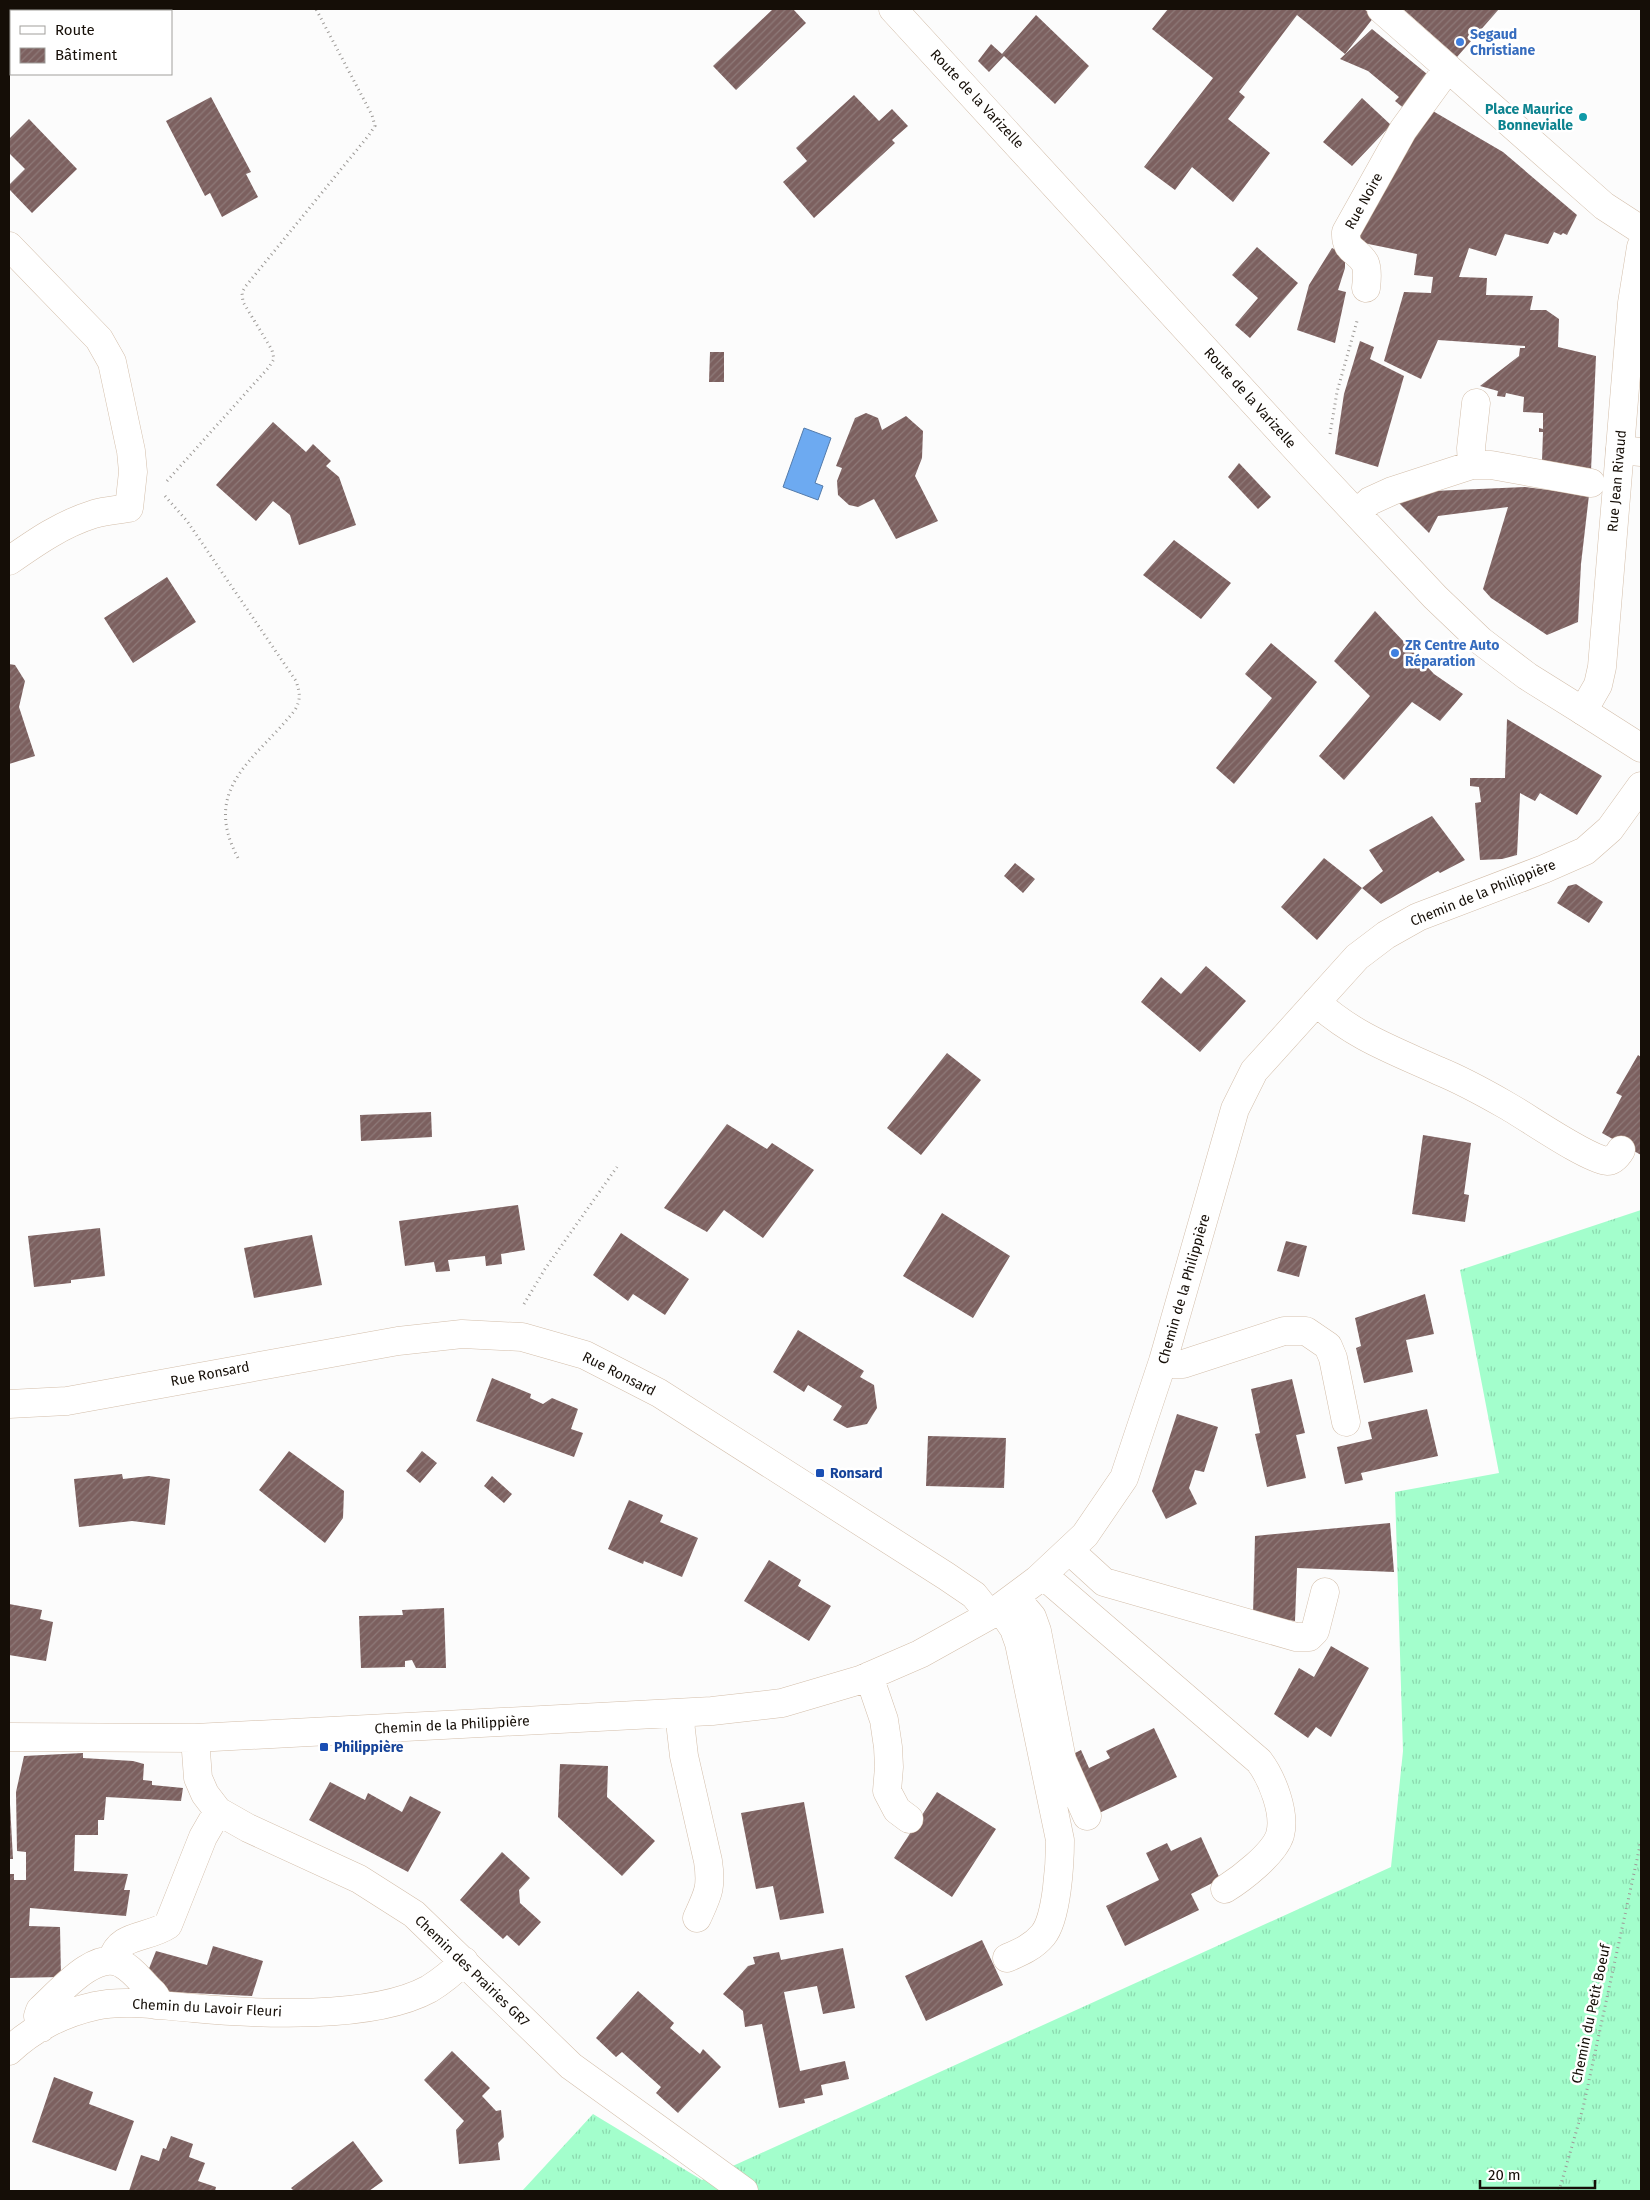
<svg xmlns="http://www.w3.org/2000/svg" width="1650" height="2200" font-family="'Fira Sans',sans-serif">
  <style>
    .grass { fill: url(#grass-tufts) }
    .water { fill: #6daaf1; stroke: #537bab }
    .building { fill: url(#building-hatch) }
    .lines { fill: none; stroke-linecap: round; stroke-linejoin: round }
    .minor-casing { stroke: #d3beaa; stroke-width: 29 }
    .major-casing { stroke: #d3beaa; stroke-width: 29 }
    .path { stroke: #9d9a97; stroke-width: 3; stroke-dasharray: 1 4; stroke-linecap: butt }
    .minor { stroke: #fff; stroke-width: 28 }
    .major { stroke: #fff; stroke-width: 28 }
    .shop-dot { fill: #3f7fe0; stroke: #fff; stroke-width: 2 }
    .culture-dot { fill: #0f9aa8; stroke: #fff; stroke-width: 2 }
    .transit-dot { fill: #1a4fb4; stroke: #fff; stroke-width: 2 }
    .labels { text-anchor: middle; dominant-baseline: central; stroke-width: 5; stroke-linejoin: round; paint-order: stroke }
    .shop-label { font-size: 14px; font-weight: bold; fill: #366cbe; stroke: #fff; text-anchor: start }
    .street-label { font-size: 14px; fill: #150e07; stroke: #fff }
    .culture-label { font-size: 14px; font-weight: bold; fill: #0d838f; stroke: #fff; text-anchor: end }
    .transit-label { font-size: 14px; font-weight: bold; fill: #164399; stroke: #fff; text-anchor: start }
  </style>
  <defs>
    <pattern id="grass-tufts" width="24" height="20" patternUnits="userSpaceOnUse" patternTransform="scale(1.25)"><rect width="24" height="20" fill="#a3fecc"/><path d="M3 7l-1-3M5 7V3M7 7l1-3M15 17l-1-3M17 17v-4M19 17l1-3" fill="none" stroke="#8bd8ae"/></pattern>
    <pattern id="building-hatch" width="6" height="6" patternUnits="userSpaceOnUse" patternTransform="scale(1.25)"><rect width="6" height="6" fill="#7c605f"/><path d="M-1 1l2-2M0 6l6-6M5 7l2-2" fill="none" stroke="#8e7a79"/></pattern>
  </defs>
  <rect width="100%" height="100%" fill="#fcfcfc"/>
  <path class="grass" d="M 1641,1210 L 1641,2191 L 522,2191 L 593,2114 L 702,2180 L 1391,1867 L 1403,1751 L 1395,1492 L 1499,1473 L 1460,1270 Z"/>
  <path class="water" d="M 804,428 L 831,438 L 815,483 L 823,486 L 818,500 L 783,487 Z"/>
  <path class="building" d="M 773,9 L 793,9 L 806,23 L 736,90 L 713,66 Z
    M 1168,9 L 1364,9 L 1374,17 L 1345,54 L 1297,15 L 1239,92 L 1245,97 L 1228,119 L 1270,153 L 1233,202 L 1192,167 L 1175,190 L 1144,167 L 1213,78 L 1152,29 Z
    M 1403,9 L 1499,9 L 1457,57 Z
    M 1036,15 L 1089,66 L 1055,104 L 1004,56 L 989,72 L 978,61 L 991,44 L 1002,54 Z
    M 1372,29 L 1427,74 L 1406,110 L 1395,101 L 1399,97 L 1368,71 L 1340,59 Z
    M 854,95 L 879,121 L 892,109 L 908,126 L 892,140 L 895,143 L 814,218 L 783,182 L 807,161 L 796,148 Z
    M 211,97 L 251,172 L 246,174 L 258,197 L 222,217 L 210,193 L 205,196 L 166,121 Z
    M 1362,98 L 1391,125 L 1352,166 L 1323,142 Z
    M 1426,107 L 1503,152 L 1577,215 L 1567,235 L 1563,233 L 1561,235 L 1554,232 L 1548,244 L 1505,234 L 1496,256 L 1469,248 L 1459,277 L 1487,278 L 1486,295 L 1533,296 L 1530,310 L 1546,310 L 1559,319 L 1558,347 L 1596,356 L 1591,471 L 1542,461 L 1543,432 L 1539,432 L 1539,428 L 1543,429 L 1543,413 L 1523,412 L 1524,397 L 1506,393 L 1505,397 L 1497,396 L 1498,391 L 1480,386 L 1519,356 L 1520,348 L 1525,348 L 1525,346 L 1438,340 L 1421,379 L 1384,361 L 1404,292 L 1431,293 L 1433,277 L 1414,275 L 1417,254 L 1354,241 Z
    M 29,119 L 77,169 L 32,213 L 9,189 L 9,185 L 25,169 L 9,153 L 9,139 Z
    M 1257,247 L 1298,283 L 1250,338 L 1235,325 L 1258,298 L 1232,275 Z
    M 1332,248 L 1345,254 L 1345,268 L 1338,290 L 1346,292 L 1335,343 L 1297,330 L 1309,285 Z
    M 1360,341 L 1374,347 L 1370,359 L 1404,376 L 1378,467 L 1335,454 L 1344,394 Z
    M 710,352 L 724,352 L 724,382 L 709,382 Z
    M 866,413 L 878,418 L 882,430 L 906,416 L 923,431 L 922,458 L 915,476 L 938,521 L 896,539 L 874,499 L 858,507 L 849,505 L 838,495 L 837,481 L 842,468 L 836,466 L 855,418 Z
    M 273,422 L 306,452 L 313,444 L 331,461 L 326,466 L 339,477 L 356,525 L 299,545 L 290,515 L 273,501 L 256,521 L 216,485 Z
    M 1239,463 L 1271,497 L 1258,509 L 1228,477 Z
    M 1525,487 L 1589,495 L 1581,564 L 1578,622 L 1547,635 L 1491,598 L 1483,589 L 1508,507 L 1438,516 L 1429,533 L 1397,501 L 1433,491 Z
    M 1174,540 L 1231,583 L 1201,619 L 1143,575 Z
    M 167,577 L 196,622 L 133,663 L 104,618 Z
    M 1375,611 L 1434,674 L 1463,694 L 1440,721 L 1412,702 L 1344,780 L 1319,756 L 1370,696 L 1334,661 Z
    M 1271,643 L 1317,682 L 1234,784 L 1216,768 L 1272,698 L 1245,674 Z
    M 9,664 L 15,665 L 25,681 L 19,707 L 35,756 L 9,764 Z
    M 1507,719 L 1602,776 L 1577,815 L 1540,793 L 1535,801 L 1520,793 L 1517,855 L 1502,859 L 1480,860 L 1475,803 L 1481,802 L 1479,787 L 1470,786 L 1470,778 L 1505,778 Z
    M 1432,816 L 1465,860 L 1440,873 L 1438,871 L 1381,904 L 1362,888 L 1317,940 L 1281,907 L 1324,858 L 1362,888 L 1383,871 L 1369,850 Z
    M 1015,863 L 1035,879 L 1023,893 L 1004,876 Z
    M 1576,884 L 1603,902 L 1589,923 L 1557,903 L 1568,886 Z
    M 1206,966 L 1246,1001 L 1200,1052 L 1141,1002 L 1161,977 L 1181,994 Z
    M 947,1053 L 981,1080 L 921,1155 L 887,1128 Z
    M 1638,1055 L 1641,1057 L 1641,1155 L 1602,1133 L 1622,1096 L 1616,1093 Z
    M 431,1112 L 432,1137 L 361,1141 L 360,1115 Z
    M 727,1124 L 767,1149 L 772,1143 L 814,1170 L 763,1238 L 724,1210 L 707,1232 L 664,1208 Z
    M 1423,1135 L 1471,1143 L 1464,1194 L 1469,1195 L 1465,1222 L 1412,1214 Z
    M 518,1205 L 525,1250 L 501,1254 L 502,1264 L 486,1266 L 485,1256 L 448,1260 L 450,1271 L 436,1272 L 434,1262 L 405,1266 L 399,1221 Z
    M 942,1213 L 1010,1256 L 973,1318 L 903,1276 Z
    M 100,1228 L 105,1276 L 71,1280 L 71,1283 L 34,1287 L 28,1236 Z
    M 621,1233 L 689,1279 L 665,1315 L 633,1294 L 628,1301 L 593,1275 Z
    M 312,1235 L 322,1285 L 254,1298 L 244,1248 Z
    M 1286,1241 L 1307,1246 L 1299,1277 L 1277,1271 Z
    M 1425,1294 L 1434,1334 L 1406,1340 L 1413,1372 L 1364,1383 L 1356,1348 L 1361,1346 L 1355,1318 Z
    M 798,1330 L 864,1371 L 860,1377 L 874,1385 L 877,1408 L 867,1424 L 847,1428 L 833,1420 L 842,1406 L 808,1385 L 804,1392 L 773,1372 Z
    M 492,1378 L 531,1394 L 530,1398 L 543,1404 L 552,1398 L 578,1409 L 571,1429 L 583,1433 L 574,1457 L 476,1421 Z
    M 1292,1379 L 1305,1433 L 1296,1435 L 1306,1478 L 1267,1487 L 1255,1434 L 1260,1433 L 1251,1389 Z
    M 1427,1409 L 1438,1456 L 1361,1473 L 1363,1480 L 1345,1484 L 1337,1447 L 1372,1439 L 1368,1422 Z
    M 1177,1414 L 1218,1427 L 1204,1472 L 1195,1470 L 1189,1488 L 1197,1504 L 1166,1519 L 1152,1491 Z
    M 928,1436 L 1006,1438 L 1004,1488 L 926,1486 Z
    M 289,1451 L 344,1491 L 343,1518 L 325,1543 L 259,1490 Z
    M 422,1451 L 437,1463 L 420,1483 L 406,1471 Z
    M 122,1474 L 123,1479 L 149,1476 L 170,1479 L 165,1525 L 132,1521 L 79,1527 L 74,1479 Z
    M 492,1476 L 512,1494 L 504,1503 L 484,1486 Z
    M 629,1500 L 663,1515 L 660,1522 L 698,1538 L 682,1577 L 644,1561 L 643,1564 L 608,1549 Z
    M 1390,1523 L 1394,1572 L 1297,1568 L 1295,1621 L 1253,1615 L 1255,1536 Z
    M 769,1560 L 801,1580 L 798,1586 L 831,1606 L 809,1641 L 744,1601 Z
    M 9,1604 L 42,1610 L 40,1619 L 53,1622 L 46,1661 L 9,1655 Z
    M 444,1608 L 446,1668 L 416,1668 L 412,1660 L 405,1661 L 405,1667 L 361,1668 L 359,1616 L 403,1615 L 402,1610 Z
    M 1331,1646 L 1369,1668 L 1331,1737 L 1316,1727 L 1308,1738 L 1274,1714 L 1299,1668 L 1314,1677 Z
    M 1154,1728 L 1177,1777 L 1097,1814 L 1069,1756 L 1081,1750 L 1089,1768 L 1110,1758 L 1106,1751 Z
    M 83,1753 L 83,1758 L 133,1761 L 144,1764 L 143,1780 L 152,1781 L 152,1785 L 183,1788 L 181,1801 L 106,1797 L 104,1820 L 98,1820 L 98,1835 L 75,1835 L 74,1871 L 128,1874 L 124,1890 L 130,1890 L 126,1916 L 30,1908 L 29,1926 L 60,1927 L 61,1977 L 9,1978 L 9,1874 L 14,1874 L 14,1880 L 26,1880 L 26,1852 L 17,1851 L 16,1792 L 24,1756 Z
    M 560,1764 L 608,1766 L 607,1797 L 655,1841 L 622,1876 L 558,1817 Z
    M 330,1782 L 365,1800 L 368,1793 L 402,1812 L 410,1796 L 441,1812 L 408,1872 L 309,1820 Z
    M 937,1792 L 996,1829 L 952,1897 L 894,1858 Z
    M 804,1802 L 824,1913 L 780,1920 L 773,1886 L 756,1889 L 741,1813 Z
    M 9,1804 L 10,1804 L 13,1859 L 9,1859 Z
    M 1201,1837 L 1220,1879 L 1191,1894 L 1199,1910 L 1125,1946 L 1106,1906 L 1159,1880 L 1146,1853 L 1167,1843 L 1171,1851 Z
    M 502,1852 L 530,1878 L 519,1890 L 520,1903 L 541,1922 L 519,1946 L 507,1935 L 503,1939 L 460,1900 Z
    M 982,1940 L 1003,1985 L 926,2021 L 905,1976 Z
    M 213,1946 L 263,1961 L 252,1996 L 170,1992 L 146,1976 L 156,1951 L 207,1965 Z
    M 843,1948 L 855,2008 L 823,2014 L 817,1986 L 784,1992 L 800,2071 L 845,2061 L 849,2079 L 821,2085 L 823,2095 L 804,2099 L 805,2103 L 779,2108 L 762,2024 L 745,2027 L 743,2011 L 723,1994 L 748,1966 L 755,1964 L 753,1957 L 779,1952 L 781,1960 Z
    M 638,1991 L 674,2023 L 670,2028 L 700,2054 L 703,2049 L 721,2067 L 678,2113 L 656,2093 L 661,2087 L 622,2052 L 616,2057 L 596,2038 Z
    M 452,2051 L 490,2088 L 482,2096 L 496,2111 L 501,2110 L 504,2137 L 498,2143 L 500,2160 L 459,2164 L 456,2130 L 464,2121 L 424,2080 Z
    M 54,2077 L 93,2092 L 89,2104 L 134,2121 L 116,2171 L 32,2142 Z
    M 171,2136 L 193,2144 L 189,2157 L 205,2163 L 198,2181 L 216,2187 L 215,2191 L 129,2191 L 141,2155 L 159,2161 L 163,2148 L 166,2149 Z
    M 353,2141 L 383,2181 L 369,2191 L 294,2191 L 291,2188 Z"/>
  <g class="lines">
    <defs>
      <path id="minor" d="M 893,9 L 1312,466 L 1435,597 L 1481,641 L 1527,676 L 1583,711
        M 1381,9 L 1604,206 L 1641,230
        M 9,246 L 99,339 L 112,362 L 131,451 L 133,472 L 129,508 C 117,510 105,511 94,514 C 62,524 36,542 9,561
        M 1366,288 C 1367,280 1368,270 1365,263 C 1357,249 1345,252 1346,232 L 1403,130 L 1448,68
        M 1620,450 L 1641,452
        M 1472,465 L 1471,448 L 1476,403
        M 1357,513 L 1370,501 L 1392,491 L 1472,465 L 1491,465 L 1591,483
        M 1316,1002 C 1355,1037 1393,1050 1439,1071 C 1461,1080 1483,1092 1504,1104 C 1526,1116 1585,1158 1607,1161 C 1614,1161 1618,1155 1621,1150
        M 1163,1361 L 1170,1364 L 1183,1364 L 1284,1331 L 1306,1331 L 1328,1346 L 1333,1358 L 1346,1422
        M 9,1404 L 67,1401 L 398,1341 L 462,1334 L 522,1337 L 585,1355 L 659,1393 L 946,1576 L 974,1595 L 990,1615
        M 1069,1550 L 1104,1582 L 1296,1637 L 1309,1637 L 1315,1631 L 1325,1592
        M 1043,1575 L 1259,1761 C 1272,1778 1286,1813 1280,1835 C 1274,1854 1241,1879 1225,1889
        M 1015,1597 L 1032,1617 L 1037,1631 L 1062,1760 L 1087,1816
        M 1000,1608 L 1014,1629 L 1019,1643 L 1060,1840 C 1060,1863 1057,1918 1043,1935 C 1033,1947 1021,1952 1007,1958
        M 869,1676 L 884,1720 L 888,1747 L 889,1767 L 887,1791 L 897,1810 L 909,1819
        M 679,1713 L 684,1756 L 708,1861 C 712,1888 708,1894 697,1918
        M 9,1737 L 195,1738 L 712,1711 L 782,1703 L 860,1680 L 920,1654 L 990,1615 L 1037,1580 L 1085,1535 L 1124,1478 L 1163,1361 L 1235,1109 L 1254,1071 L 1357,957 L 1386,935 L 1418,917 L 1544,869 L 1585,851 L 1610,829 L 1641,786
        M 195,1738 L 198,1778 L 205,1794 L 218,1811 L 248,1828 L 359,1879 L 414,1914 L 571,2066 L 744,2191
        M 112,1960 C 119,1933 147,1939 168,1925 L 203,1837 L 218,1811
        M 41,2028 L 38,2016 L 40,2010 C 58,1994 96,1948 122,1964 C 134,1970 143,1984 153,1993 L 156,1997 L 156,2005
        M 9,2051 C 32,2029 63,2013 95,2006 C 125,1999 163,2006 193,2008 C 257,2014 372,2020 429,1989 C 442,1981 453,1972 464,1961"/>
      <path id="major" d="M 1641,247 L 1632,303 L 1602,667 L 1598,685 L 1583,711 L 1641,748"/>
    </defs>
    <use href="#minor" class="minor-casing"/>
    <use href="#major" class="major-casing"/>
    <path class="path" d="M 1330,434 L 1337,392 L 1357,321
      M 167,481 L 269,367 L 274,359 L 272,350 L 243,302 L 242,293 L 245,287 L 369,135 L 375,126 L 372,115 L 316,9
      M 165,496 L 187,521 L 296,681 C 300,693 301,699 295,710 C 257,759 200,787 238,858
      M 524,1304 L 545,1269 L 617,1167
      M 1559,2191 L 1583,2108 L 1641,1841"/>
    <use href="#minor" class="minor"/>
    <use href="#major" class="major"/>
  </g>
  <g class="shop-dot">
    <circle cx="1460" cy="42" r="5"/>
    <circle cx="1395" cy="653" r="5"/>
  </g>
  <circle class="culture-dot" cx="1583" cy="117" r="5"/>
  <g class="transit-dot">
    <rect x="815" y="1468" width="10" height="10" rx="2.5"/>
    <rect x="319" y="1742" width="10" height="10" rx="2.5"/>
  </g>
  <g class="labels">
    <g class="shop-label">
      <text x="1470" y="34">Segaud<tspan x="1470" dy="16">Christiane</tspan></text>
      <text x="1405" y="645">ZR Centre Auto<tspan x="1405" dy="16">Réparation</tspan></text>
    </g>
    <g class="street-label">
      <text transform="translate(977 99) rotate(47)">Route de la Varizelle</text>
      <text transform="translate(1364 201) rotate(-61)">Rue Noire</text>
      <text transform="translate(1250 398) rotate(48)">Route de la Varizelle</text>
      <text transform="translate(1617 481) rotate(-85)">Rue Jean Rivaud</text>
      <text transform="translate(1483 893) rotate(-22)">Chemin de la Philippière</text>
      <text transform="translate(1184 1289) rotate(-74)">Chemin de la Philippière</text>
      <text transform="translate(210 1374) rotate(-11)">Rue Ronsard</text>
      <text transform="translate(619 1374) rotate(27)">Rue Ronsard</text>
      <text transform="translate(452 1725) rotate(-3)">Chemin de la Philippière</text>
      <text transform="translate(472 1971) rotate(44)">Chemin des Prairies GR7</text>
      <text transform="translate(207 2008) rotate(3)">Chemin du Lavoir Fleuri</text>
      <text transform="translate(1591 2014) rotate(-78)">Chemin du Petit Boeuf</text>
    </g>
    <g class="culture-label">
      <text x="1573" y="109">Place Maurice<tspan x="1573" dy="16">Bonnevialle</tspan></text>
    </g>
    <g class="transit-label">
      <text x="830" y="1473">Ronsard</text>
      <text x="334" y="1747">Philippière</text>
    </g>
  </g>
  <rect width="1650" height="2200" fill="none" stroke="#150e07" stroke-width="20"/>
  <rect x="10" y="10" width="162" height="65" fill="#ffffff" stroke="#a19f9c"/>
  <rect x="20" y="26" width="25" height="8" fill="#ffffff" stroke="#a19f9c"/>
  <text x="55" y="35" font-size="15" fill="#150e07">Route</text>
  <rect x="20" y="48" width="25" height="15" fill="url(#building-hatch)" stroke="#a19f9c"/>
  <text x="55" y="60" font-size="15" fill="#150e07">Bâtiment</text>
  <path d="M1480 2180v8h115v-8" fill="none" stroke="#150e07" stroke-width="2.5"/>
  <text x="1488" y="2180" font-size="15" fill="#150e07" stroke="#ffffff" stroke-width="4" paint-order="stroke">20 m</text>
</svg>
